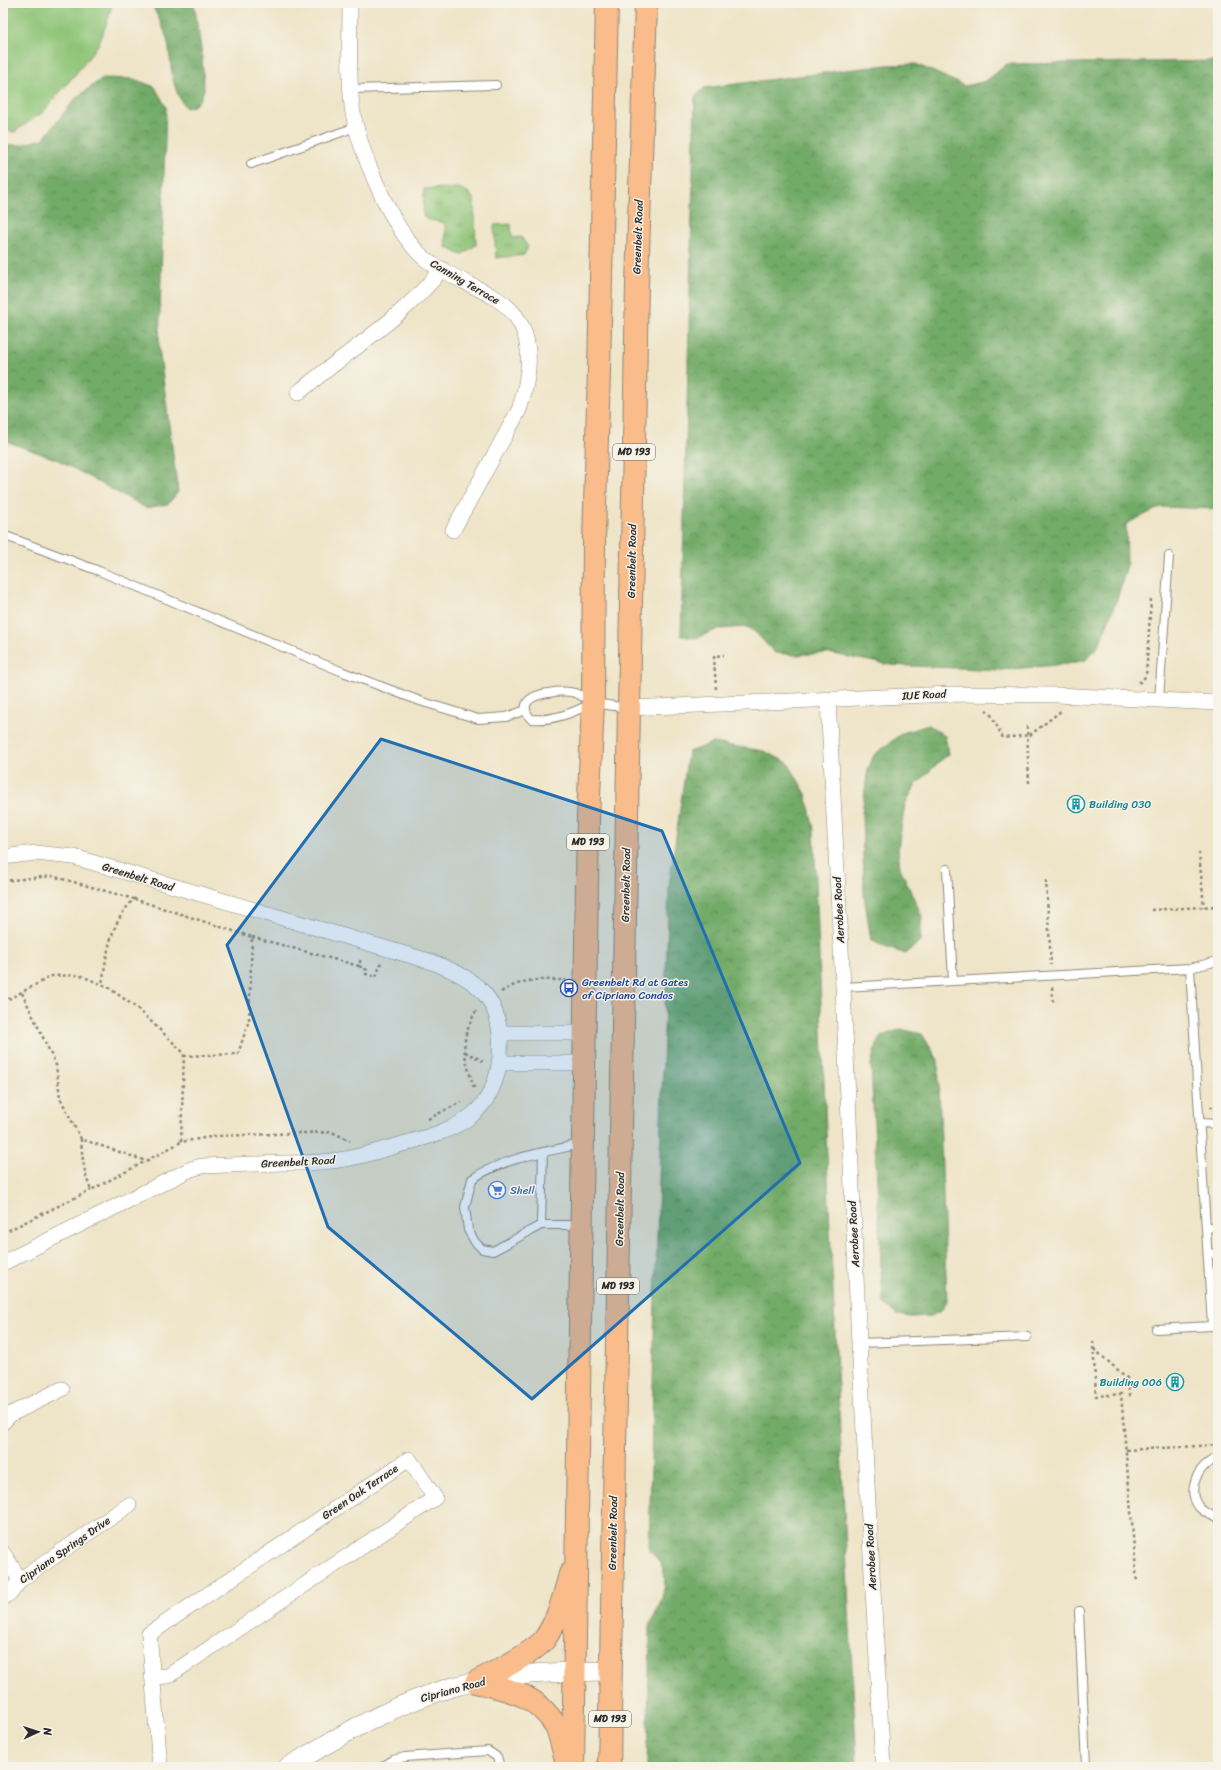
<svg xmlns="http://www.w3.org/2000/svg" width="1221" height="1770" font-family="Sriracha,sans-serif">
  <style>
    .grass { fill: #8ec477; stroke: #5c7851 }
    .forest { fill: url(#forest-crowns); stroke: #4e6a4a }
    .park { fill: url(#park-tufts); stroke: #5c7851 }
    .lines { fill: none; stroke-linecap: round; stroke-linejoin: round }
    .service-casing { stroke: #8c8879; stroke-width: 10 }
    .minor-casing { stroke: #8c8879; stroke-width: 16 }
    .tertiary-casing { stroke: #8c8879; stroke-width: 20 }
    .primary-casing { stroke: #8c8879; stroke-width: 24 }
    .path { stroke: #8c8879; stroke-width: 2.5; stroke-dasharray: 3 3; stroke-linecap: butt }
    .service { stroke: #fff; stroke-width: 8 }
    .minor { stroke: #fff; stroke-width: 15 }
    .tertiary { stroke: #fff; stroke-width: 19 }
    .primary { stroke: #fabc8b; stroke-width: 22 }
    .marked { fill: #1f6fb2; fill-opacity: 0.2; stroke: #1f6fb2; stroke-width: 3; stroke-linejoin: round }
    .labels { text-anchor: middle; dominant-baseline: central; stroke-width: 3; stroke-linejoin: round; paint-order: stroke }
    .shield { fill: #f7f3e8; stroke: #686764; stroke-width: 1 }
    .shield-label { font-size: 10px; font-weight: bold; fill: #2b2b2b }
    .street-label { font-size: 11px; fill: #2b2b2b; stroke: #f7f3e8 }
    .culture-label { font-size: 11px; fill: #0d838f; stroke: #f7f3e8; text-anchor: start }
    .transit-label { font-size: 11px; fill: #164399; stroke: #f7f3e8; text-anchor: start }
    .shop-label { font-size: 11px; fill: #366cbe; stroke: #f7f3e8; text-anchor: start }
  </style>
  <defs>
    <pattern id="forest-crowns" width="20" height="18" patternUnits="userSpaceOnUse"><rect width="20" height="18" fill="#72aa68"/><path d="M2 6a3 3 0 1 1 6 0M12 15a3 3 0 1 1 6 0" fill="none" stroke="#5e8b56"/></pattern>
    <pattern id="park-tufts" width="24" height="20" patternUnits="userSpaceOnUse"><rect width="24" height="20" fill="#8ec477"/><path d="M3 7l-1-3M5 7V3M7 7l1-3M15 17l-1-3M17 17v-4M19 17l1-3" fill="none" stroke="#749f62"/></pattern>
  </defs>
  <rect width="100%" height="100%" fill="#f7f3e8"/>
  <filter id="ink" filterUnits="userSpaceOnUse"><feTurbulence type="fractalNoise" baseFrequency=".025" numOctaves="2"/><feDisplacementMap in="SourceGraphic" scale="8" xChannelSelector="R" yChannelSelector="G"/><feConvolveMatrix kernelMatrix="1 2 1 2 8 2 1 2 1" color-interpolation-filters="sRGB"/></filter>
  <filter id="wash" filterUnits="userSpaceOnUse"><feTurbulence type="fractalNoise" baseFrequency=".012" numOctaves="4" result="noise"/><feDisplacementMap in="SourceGraphic" scale="16" xChannelSelector="R" yChannelSelector="G"/><feGaussianBlur stdDeviation="0.9" result="paint"/><feColorMatrix in="noise" values="0 0 0 0 0 0 0 0 0 0 0 0 0 0 0 0 0 1.4 0 .05"/><feComposite in="paint" operator="in"/></filter>
  <g filter="url(#wash)">
    <rect width="100%" height="100%" fill="#eee4c7"/>
    <path class="grass" d="M 3,3 L 112,3 L 109,17 L 98,45 L 83,65 L 42,113 L 14,132 L 3,129 Z"/>
    <path class="forest" d="M 151,3 L 194,3 L 202,55 L 204,90 L 200,100 L 194,106 L 186,108 C 170,87 172,67 168,43 C 165,29 157,16 151,3 Z
      M 1218,61 L 1218,509 L 1161,507 L 1126,524 L 1127,565 L 1117,599 L 1099,645 L 1086,660 L 1067,664 L 1001,670 L 890,665 L 828,653 L 795,655 L 775,653 L 755,632 L 747,627 L 718,629 L 696,638 L 681,636 L 695,97 L 704,88 L 886,65 L 916,64 L 965,86 L 986,81 L 1007,64 Z
      M 103,78 L 134,79 L 155,87 L 166,107 L 159,348 L 178,492 L 168,504 L 146,508 L 58,460 L 3,440 L 3,145 L 20,145 L 43,139 L 76,98 Z
      M 929,725 L 945,736 L 949,754 L 940,761 L 916,785 L 905,804 L 898,848 L 900,868 L 922,916 L 920,941 L 906,954 L 884,947 L 871,940 L 864,895 L 862,812 L 868,769 L 874,755 L 902,733 Z
      M 713,743 L 764,751 L 788,763 L 806,794 L 814,829 L 830,1230 L 857,1767 L 647,1767 L 650,1625 C 659,1607 670,1586 662,1566 C 659,1560 653,1554 649,1548 L 655,1299 L 669,886 L 688,752 Z
      M 901,1029 L 922,1034 L 938,1060 L 947,1301 L 941,1311 L 931,1316 L 911,1317 L 897,1315 L 883,1303 L 871,1064 L 875,1049 L 882,1036 Z"/>
    <path class="park" d="M 458,188 L 468,192 L 474,200 L 476,245 L 461,255 L 446,247 L 445,223 L 426,219 L 423,216 L 424,189 Z
      M 511,224 L 512,238 L 521,237 L 528,247 L 524,255 L 496,258 L 494,225 Z"/>
  </g>
  <g filter="url(#ink)">
    <g class="lines">
      <defs>
        <path id="service" d="M 351,89 L 496,85
          M 251,164 L 356,127
          M 3,535 L 99,571 L 343,672 L 420,701 L 478,719 L 506,717 L 526,710
          M 1159,700 L 1169,556
          M 590,704 C 573,713 551,721 531,719 C 527,715 525,711 526,705 C 530,692 564,690 575,693 C 581,694 587,701 594,703 C 605,705 617,706 628,708
          M 947,869 L 953,981
          M 843,987 L 1190,968
          M 1200,1123 L 1218,1124
          M 541,1225 L 543,1152
          M 580,1225 L 541,1225 L 493,1251 L 482,1249 L 475,1242 L 468,1230 L 465,1207 L 472,1179 C 503,1158 545,1152 581,1144
          M 1206,1229 L 1218,1225
          M 1208,1254 L 1218,1253
          M 1156,1329 L 1212,1326 L 1190,968 L 1218,961
          M 859,1343 L 1027,1337
          M 1218,1458 C 1199,1463 1185,1490 1199,1507 C 1204,1513 1211,1515 1218,1518
          M 1079,1611 L 1086,1767
          M 382,1767 L 393,1760 L 405,1757 L 488,1751 L 497,1757 L 500,1767"/>
        <path id="minor" d="M 350,3 C 350,37 348,72 352,106 C 356,140 379,194 397,224 C 405,237 415,252 428,261 C 449,276 474,285 497,299 C 537,324 532,371 519,410 L 453,530
          M 298,393 C 347,351 401,320 442,269
          M 828,700 L 843,987 L 859,1343 L 883,1767
          M 629,708 L 951,694 L 1057,695 L 1218,703
          M 3,857 L 35,853 L 74,857 L 429,961 C 467,975 498,991 500,1037 C 502,1066 495,1097 471,1116 C 453,1130 428,1137 406,1143 C 384,1149 362,1157 339,1160 C 321,1163 302,1163 284,1163 C 257,1164 230,1165 202,1166 L 191,1169 L 3,1263
          M 500,1033 L 585,1033
          M 500,1063 L 585,1063
          M 3,1422 L 11,1414 L 62,1389
          M 3,1553 L 20,1580
          M 3,1598 L 12,1591 L 20,1580 L 129,1505
          M 152,1677 L 168,1676 L 435,1498 L 409,1459 L 149,1634 L 160,1767"/>
        <path id="tertiary" d="M 288,1767 C 336,1738 383,1710 437,1692 C 491,1673 554,1672 611,1671"/>
        <path id="primary" d="M 476,1682 C 493,1673 532,1654 544,1640 C 558,1621 564,1596 570,1574
          M 476,1682 C 510,1690 536,1694 556,1726 C 560,1734 564,1755 568,1765
          M 573,1767 L 588,819 L 593,702 L 594,539 L 599,371 L 607,3
          M 609,1767 L 637,285 L 646,3"/>
      </defs>
      <use href="#service" class="service-casing"/>
      <use href="#minor" class="minor-casing"/>
      <use href="#tertiary" class="tertiary-casing"/>
      <use href="#primary" class="primary-casing"/>
      <path class="path" d="M 1139,683 L 1146,676 L 1151,599
        M 716,689 L 714,656 L 724,655
        M 986,710 L 990,713 L 1003,738 L 1030,735 L 1061,711
        M 1027,726 L 1029,784
        M 1199,852 L 1204,907
        M 1046,880 L 1051,965
        M 3,881 L 52,876 L 134,899 C 110,923 107,953 102,984
        M 134,899 L 252,937 L 249,1020 L 238,1054 L 184,1056
        M 1151,910 L 1218,906
        M 252,937 L 359,966 L 361,957
        M 359,966 L 367,970 L 366,974 L 376,977 L 381,963
        M 1052,987 L 1053,1004
        M 501,992 C 527,977 537,980 566,980
        M 22,993 L 56,1065 L 60,1098 L 81,1139 L 146,1161 L 181,1142 L 216,1136 L 332,1132 L 350,1141
        M 3,1002 L 52,976 L 79,975 L 108,987 L 138,1009 L 184,1053 L 181,1142
        M 465,1052 L 483,1061
        M 474,1088 C 464,1053 458,1045 476,1011
        M 1210,1107 L 1218,1107
        M 428,1119 L 461,1102
        M 81,1139 C 82,1156 84,1174 91,1190 L 146,1161
        M 3,1233 L 91,1190
        M 1093,1341 L 1096,1396 L 1121,1394 L 1137,1583
        M 1094,1349 L 1127,1378 L 1129,1395 L 1132,1395
        M 1126,1450 L 1216,1445"/>
      <use href="#service" class="service"/>
      <use href="#minor" class="minor"/>
      <use href="#tertiary" class="tertiary"/>
      <use href="#primary" class="primary"/>
    </g>
  </g>
  <path class="marked" d="M 381,739 L 662,831 L 800,1163 L 532,1399 L 328,1227 L 227,945 Z"/>
  <defs>
    <symbol id="building-ring" viewBox="-11 -11 22 22"><circle r="9.5" fill="#f7f3e8" stroke="#0f9aa8" stroke-width="1.5"/><path d="M-4-6H4V6H1V3H-1V6H-4ZM-2.5-4.3h1.7v1.8h-1.7ZM.8-4.3h1.7v1.8H.8ZM-2.5-1h1.7V.8h-1.7ZM.8-1h1.7V.8H.8Z" fill="#0f9aa8"/></symbol>
    <symbol id="bus-ring" viewBox="-11 -11 22 22"><circle r="9.5" fill="#f7f3e8" stroke="#1a4fb4" stroke-width="1.5"/><path d="M-5-6H5V4H4V6H2V4H-2V6H-4V4H-5ZM-3.5-4V0h7V-4ZM-3.5 1.2v1.5H-2V1.2ZM2 1.2v1.5H3.5V1.2Z" fill="#1a4fb4"/></symbol>
    <symbol id="supermarket-ring" viewBox="-11 -11 22 22"><circle r="9.5" fill="#f7f3e8" stroke="#3f7fe0" stroke-width="1.5"/><path d="M-6-5.5h2.5l.6 2H6L4.5 2H-2.5L-4.4-4H-6ZM-1.5 3.2a1.3 1.3 0 1 0 .1 0ZM3 3.2a1.3 1.3 0 1 0 .1 0Z" fill="#3f7fe0"/></symbol>
  </defs>
  <g fill-rule="evenodd">
    <use href="#building-ring" x="1066" y="794" width="20" height="20"/>
    <use href="#bus-ring" x="559" y="978" width="20" height="20"/>
    <use href="#supermarket-ring" x="487" y="1180" width="20" height="20"/>
    <use href="#building-ring" x="1165" y="1372" width="20" height="20"/>
  </g>
  <g class="labels">
    <g class="shield">
      <rect x="613" y="444" width="42" height="16" rx="3"/>
      <rect x="567" y="834" width="42" height="16" rx="3"/>
      <rect x="597" y="1278" width="42" height="16" rx="3"/>
      <rect x="589" y="1711" width="42" height="16" rx="3"/>
    </g>
    <g class="shield-label">
      <text x="634" y="452">MD 193</text>
      <text x="588" y="842">MD 193</text>
      <text x="618" y="1286">MD 193</text>
      <text x="610" y="1719">MD 193</text>
    </g>
    <g class="street-label">
      <text transform="translate(638 237) rotate(-88)">Greenbelt Road</text>
      <text transform="translate(465 282) rotate(30)">Canning Terrace</text>
      <text transform="translate(632 561) rotate(-89)">Greenbelt Road</text>
      <text transform="translate(924 695) rotate(-3)">IUE Road</text>
      <text transform="translate(138 877) rotate(17)">Greenbelt Road</text>
      <text transform="translate(626 885) rotate(-89)">Greenbelt Road</text>
      <text transform="translate(839 910) rotate(-93)">Aerobee Road</text>
      <text transform="translate(298 1162) rotate(-3)">Greenbelt Road</text>
      <text transform="translate(620 1209) rotate(-89)">Greenbelt Road</text>
      <text transform="translate(854 1234) rotate(-93)">Aerobee Road</text>
      <text transform="translate(360 1492) rotate(-34)">Green Oak Terrace</text>
      <text transform="translate(613 1533) rotate(-89)">Greenbelt Road</text>
      <text transform="translate(65 1550) rotate(-35)">Cipriano Springs Drive</text>
      <text transform="translate(871 1557) rotate(-93)">Aerobee Road</text>
      <text transform="translate(453 1690) rotate(-15)">Cipriano Road</text>
    </g>
    <g class="culture-label">
      <text x="1089" y="804">Building 030</text>
      <text x="1162" y="1382" text-anchor="end">Building 006</text>
    </g>
    <g class="transit-label">
      <text x="582" y="982">Greenbelt Rd at Gates<tspan x="582" dy="13">of Cipriano Condos</tspan></text>
    </g>
    <g class="shop-label">
      <text x="510" y="1190">Shell</text>
    </g>
  </g>
  <rect width="1221" height="1770" fill="none" stroke="#f7f3e8" stroke-width="16"/>
  <g transform="translate(38 1732) rotate(87)" stroke="#f7f3e8" stroke-width="3" paint-order="stroke">
  <path d="M0-3L7 15L0 10L-7 15Z" fill="#2b2b2b"/>
  <text y="-6" font-size="11" font-weight="bold" text-anchor="middle" fill="#2b2b2b">N</text>
  </g>
</svg>
